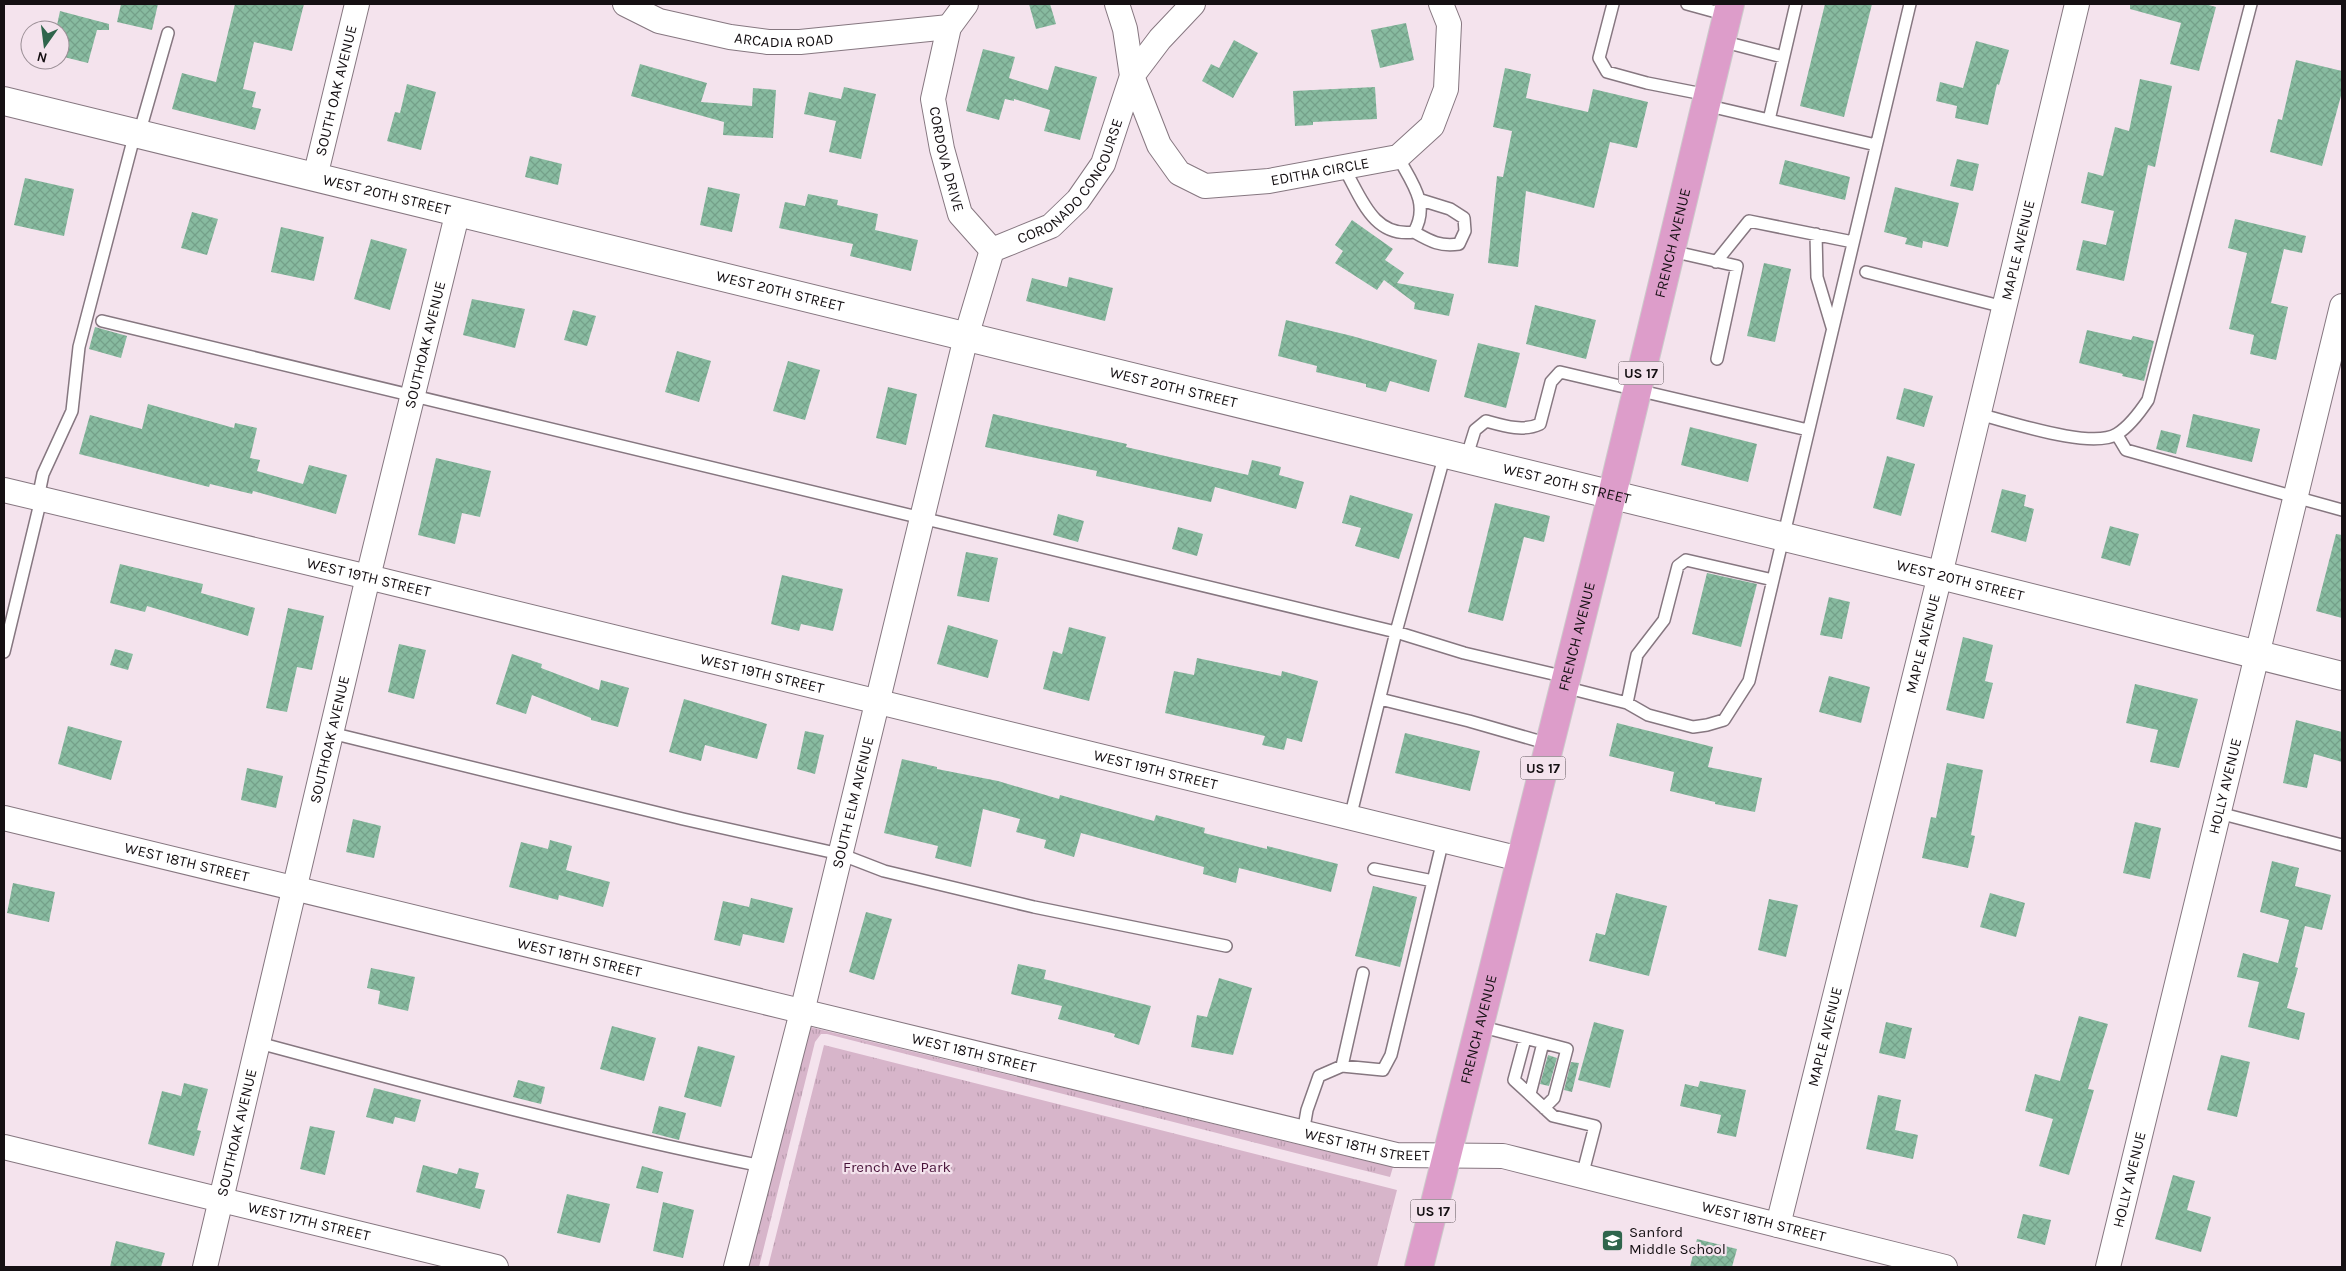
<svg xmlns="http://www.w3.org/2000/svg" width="2346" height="1271" font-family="Karla,sans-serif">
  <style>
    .grass { fill: url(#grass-tufts) }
    .building { fill: url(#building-cross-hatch) }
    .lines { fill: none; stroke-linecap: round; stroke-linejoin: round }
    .lane-casing { stroke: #867780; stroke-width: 14 }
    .street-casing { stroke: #867780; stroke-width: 26 }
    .secondary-casing { stroke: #867780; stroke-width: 30 }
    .primary-casing { stroke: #cccacb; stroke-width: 30 }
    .lane { stroke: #fff; stroke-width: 11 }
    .street { stroke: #fff; stroke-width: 24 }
    .secondary { stroke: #fff; stroke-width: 28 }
    .primary { stroke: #dd9dca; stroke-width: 28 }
    .labels { text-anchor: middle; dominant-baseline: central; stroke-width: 4.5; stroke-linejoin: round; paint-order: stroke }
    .shield { fill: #f4e3ed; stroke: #584f54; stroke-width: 1 }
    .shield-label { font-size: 14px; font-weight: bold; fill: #151013 }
    .street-label { font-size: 15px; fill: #151013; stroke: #f4e3ed }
    .park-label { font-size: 15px; fill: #481239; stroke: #f4e3ed }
    .poi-label { font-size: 15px; fill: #151013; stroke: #f4e3ed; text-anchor: start }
  </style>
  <defs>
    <pattern id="grass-tufts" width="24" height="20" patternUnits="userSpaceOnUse" patternTransform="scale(1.25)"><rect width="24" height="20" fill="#d7b5ca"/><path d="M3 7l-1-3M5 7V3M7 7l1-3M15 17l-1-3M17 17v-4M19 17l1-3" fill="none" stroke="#b89bad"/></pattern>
    <pattern id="building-cross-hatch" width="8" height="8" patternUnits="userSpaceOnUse" patternTransform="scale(1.25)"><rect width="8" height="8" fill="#88bba0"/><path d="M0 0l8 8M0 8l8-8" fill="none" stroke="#74a089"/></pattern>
  </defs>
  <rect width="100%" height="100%" fill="#f4e3ed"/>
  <path class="grass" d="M 810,1027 L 1393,1167 L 1390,1177 L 827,1034 L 821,1034 L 815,1042 L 759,1267 L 748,1267 Z
    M 824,1045 L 1397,1190 L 1377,1267 L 768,1267 Z"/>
  <path class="building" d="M 121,4 L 158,4 L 152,30 L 117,22 Z
    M 235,4 L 304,4 L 292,51 L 254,42 L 243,89 L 256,92 L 252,107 L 261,109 L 255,130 L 172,109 L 182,73 L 216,82 Z
    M 1029,4 L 1050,4 L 1056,24 L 1036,29 Z
    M 1825,4 L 1872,4 L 1844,117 L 1800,106 Z
    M 2130,4 L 2205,4 L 2216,7 L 2199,71 L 2170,64 L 2181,23 L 2130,9 Z
    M 60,11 L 109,24 L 109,30 L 97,30 L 88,63 L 60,56 L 60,30 L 56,30 Z
    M 1406,23 L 1414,60 L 1380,68 L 1371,30 Z
    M 1234,40 L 1258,53 L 1233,98 L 1202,81 L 1211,64 L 1219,68 Z
    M 1976,41 L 2009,50 L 1999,85 L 1997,84 L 1988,125 L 1955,118 L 1957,106 L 1936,101 L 1940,82 L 1963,88 Z
    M 983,49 L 1015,57 L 1009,78 L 1048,90 L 1055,66 L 1097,77 L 1080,140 L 1044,131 L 1050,110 L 1014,99 L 1014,101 L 1005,99 L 999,120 L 966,111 Z
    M 2296,60 L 2342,71 L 2342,92 L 2322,166 L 2270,152 L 2278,119 L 2282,120 Z
    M 640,64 L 707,83 L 701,102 L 752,106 L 753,88 L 776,90 L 773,138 L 723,135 L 724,122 L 631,96 Z
    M 1505,68 L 1531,74 L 1526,98 L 1588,112 L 1593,89 L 1648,102 L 1637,148 L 1610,142 L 1594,208 L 1526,191 L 1518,267 L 1488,263 L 1497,176 L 1503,177 L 1512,131 L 1493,127 Z
    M 2140,79 L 2172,86 L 2155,167 L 2148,165 L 2124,281 L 2076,270 L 2083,240 L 2106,245 L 2114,211 L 2081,203 L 2088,172 L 2103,176 L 2115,127 L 2129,131 Z
    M 407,84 L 436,92 L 421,150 L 387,141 L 395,112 L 400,113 Z
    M 844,87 L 876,94 L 861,159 L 829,152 L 836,121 L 804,114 L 809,92 L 841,99 Z
    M 1375,87 L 1377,119 L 1313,122 L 1313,125 L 1295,126 L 1293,91 Z
    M 530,156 L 562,164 L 558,185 L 525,177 Z
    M 1957,159 L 1979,164 L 1973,191 L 1950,186 Z
    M 1785,160 L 1850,177 L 1845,200 L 1779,184 Z
    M 25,178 L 74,189 L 64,236 L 14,225 Z
    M 708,187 L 740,194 L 732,232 L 700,225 Z
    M 1895,187 L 1959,203 L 1948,247 L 1923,241 L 1922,248 L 1905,244 L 1907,238 L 1884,232 Z
    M 808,194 L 838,200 L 837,205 L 878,214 L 875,230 L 918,240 L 911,271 L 850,256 L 853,244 L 779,228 L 785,202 L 805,206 Z
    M 192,212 L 218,219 L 207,255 L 181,248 Z
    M 2235,219 L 2306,236 L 2302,253 L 2284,249 L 2271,303 L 2288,307 L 2276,360 L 2250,354 L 2254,335 L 2229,329 L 2247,253 L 2228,248 Z
    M 1352,220 L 1393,249 L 1385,260 L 1404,273 L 1397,283 L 1454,294 L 1449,316 L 1414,309 L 1415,303 L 1384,280 L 1377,290 L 1335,263 L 1343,251 L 1335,245 Z
    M 281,227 L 324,237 L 314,281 L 271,272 Z
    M 371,239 L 407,249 L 390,310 L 354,299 Z
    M 1764,263 L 1791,269 L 1775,342 L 1747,336 Z
    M 1069,277 L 1113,288 L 1105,321 L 1026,301 L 1032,278 L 1067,287 Z
    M 472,299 L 525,309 L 515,348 L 463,335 Z
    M 1535,305 L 1596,320 L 1586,359 L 1526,344 Z
    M 573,310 L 596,316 L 587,346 L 564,340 Z
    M 1286,320 L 1352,336 L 1437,360 L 1429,392 L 1390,381 L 1386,392 L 1366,387 L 1366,384 L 1316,372 L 1317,366 L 1278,356 Z
    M 95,327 L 127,336 L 121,358 L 89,349 Z
    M 2087,330 L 2131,340 L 2133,336 L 2154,341 L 2144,381 L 2122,376 L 2123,374 L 2079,363 Z
    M 1478,343 L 1520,353 L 1506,408 L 1464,397 Z
    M 677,351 L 711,361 L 699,402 L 665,392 Z
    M 788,361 L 820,370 L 805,420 L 773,411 Z
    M 888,387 L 917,394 L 906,445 L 876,438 Z
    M 1904,388 L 1933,396 L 1924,427 L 1896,419 Z
    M 148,404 L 234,428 L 235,423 L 257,428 L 250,458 L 260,460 L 257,471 L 303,484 L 309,465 L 347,475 L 336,514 L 253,491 L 252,494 L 210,484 L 209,487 L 79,454 L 90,415 L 142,429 Z
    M 993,414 L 1127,444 L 1126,447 L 1248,475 L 1252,460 L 1281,467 L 1279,475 L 1304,482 L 1296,509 L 1215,487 L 1211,502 L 1096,476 L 1097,471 L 985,447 Z
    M 2193,414 L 2260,429 L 2252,462 L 2186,447 Z
    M 1690,427 L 1757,444 L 1748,482 L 1681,465 Z
    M 2161,430 L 2181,435 L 2176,454 L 2156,449 Z
    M 1887,456 L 1915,464 L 1901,516 L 1873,508 Z
    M 436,458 L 491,471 L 480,517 L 462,513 L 455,544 L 418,535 Z
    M 2002,489 L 2026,495 L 2024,506 L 2034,509 L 2026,542 L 1991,532 Z
    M 1350,495 L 1413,514 L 1399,559 L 1355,546 L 1361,528 L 1342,523 Z
    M 1495,503 L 1550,516 L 1544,542 L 1524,537 L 1503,621 L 1468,612 Z
    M 1058,514 L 1084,521 L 1078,542 L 1053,535 Z
    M 2110,526 L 2139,534 L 2130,566 L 2101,558 Z
    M 1178,527 L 1203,534 L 1197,556 L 1172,549 Z
    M 2336,534 L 2342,535 L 2342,618 L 2316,611 Z
    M 966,552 L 998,558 L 989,602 L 957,596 Z
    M 120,564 L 203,584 L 201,593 L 255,608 L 248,636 L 147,606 L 145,612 L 110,603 Z
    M 1707,573 L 1757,584 L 1741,647 L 1692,634 Z
    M 782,575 L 843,589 L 833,631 L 801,624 L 799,631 L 771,624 Z
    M 1829,597 L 1850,602 L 1842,639 L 1820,635 Z
    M 288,608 L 324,616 L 312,670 L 297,667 L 287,712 L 266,708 Z
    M 948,625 L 998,640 L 988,678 L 937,664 Z
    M 1069,627 L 1106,637 L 1089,701 L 1043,689 L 1053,651 L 1062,654 Z
    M 1963,637 L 1993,645 L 1985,681 L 1993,683 L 1984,719 L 1946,710 Z
    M 399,644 L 426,650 L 414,699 L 388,692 Z
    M 115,649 L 133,654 L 128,670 L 110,665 Z
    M 512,654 L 542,664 L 541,668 L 599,690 L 601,680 L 629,688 L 618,727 L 591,720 L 591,718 L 532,695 L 526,714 L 496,704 Z
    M 1197,658 L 1281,676 L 1282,671 L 1318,681 L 1302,742 L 1287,738 L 1284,750 L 1262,745 L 1265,736 L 1165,713 L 1174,671 L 1194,675 Z
    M 1829,676 L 1870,687 L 1861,723 L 1819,712 Z
    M 2135,684 L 2198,699 L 2179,768 L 2150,762 L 2158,730 L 2126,723 Z
    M 684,699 L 767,724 L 757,759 L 705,745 L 701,761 L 669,752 Z
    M 2296,720 L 2342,732 L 2342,762 L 2314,754 L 2307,788 L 2283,783 Z
    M 1617,723 L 1713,747 L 1708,767 L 1762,778 L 1755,812 L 1715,804 L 1715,802 L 1670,791 L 1674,772 L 1609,756 Z
    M 68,726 L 122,741 L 111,780 L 58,764 Z
    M 805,731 L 824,735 L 815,774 L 797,769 Z
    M 1405,733 L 1480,751 L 1470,791 L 1395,773 Z
    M 902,759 L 937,767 L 937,769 L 998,781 L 1059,799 L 1060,795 L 1154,821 L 1156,815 L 1205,828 L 1204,833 L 1267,849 L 1267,846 L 1338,864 L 1331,892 L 1239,868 L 1236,883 L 1203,874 L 1204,867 L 1081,833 L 1074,857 L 1044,848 L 1046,840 L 1016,832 L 1020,819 L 983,809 L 971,867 L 935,858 L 938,846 L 884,833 Z
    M 1947,763 L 1983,770 L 1971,835 L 1975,836 L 1968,868 L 1922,858 L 1931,817 L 1936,818 Z
    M 247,768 L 283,776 L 276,808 L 241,800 Z
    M 353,819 L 381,826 L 374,858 L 346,852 Z
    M 2135,822 L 2161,828 L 2150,879 L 2123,873 Z
    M 550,840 L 572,846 L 566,870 L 610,882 L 603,907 L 559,895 L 558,900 L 509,887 L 521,842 L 548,849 Z
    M 2272,861 L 2299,868 L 2295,886 L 2331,895 L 2322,930 L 2305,926 L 2295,967 L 2298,968 L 2287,1008 L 2305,1013 L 2299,1040 L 2248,1027 L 2259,982 L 2237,977 L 2243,953 L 2278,963 L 2289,920 L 2260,912 Z
    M 13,883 L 55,892 L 49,922 L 7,913 Z
    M 1373,886 L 1417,897 L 1400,967 L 1355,956 Z
    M 1616,893 L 1667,906 L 1649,976 L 1589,961 L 1596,933 L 1605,935 Z
    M 1990,893 L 2025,903 L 2016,937 L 1980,927 Z
    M 751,898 L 793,908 L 784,943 L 743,934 L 740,946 L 714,940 L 723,901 L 749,907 Z
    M 1769,899 L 1798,905 L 1786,957 L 1758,950 Z
    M 866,912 L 892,919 L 874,980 L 849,972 Z
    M 1018,964 L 1046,970 L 1044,979 L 1151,1006 L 1139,1045 L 1114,1037 L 1115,1034 L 1058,1019 L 1062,1006 L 1011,994 Z
    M 371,968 L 415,977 L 408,1011 L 378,1004 L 380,991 L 367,988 Z
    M 1219,978 L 1252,988 L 1233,1055 L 1191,1047 L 1197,1015 L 1207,1017 Z
    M 2079,1016 L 2108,1024 L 2088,1089 L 2094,1090 L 2069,1175 L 2039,1166 L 2053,1119 L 2025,1111 L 2035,1074 L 2060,1081 Z
    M 1594,1022 L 1624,1030 L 1610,1088 L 1578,1080 Z
    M 1886,1022 L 1912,1028 L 1905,1059 L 1879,1053 Z
    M 612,1026 L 656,1038 L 644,1081 L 600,1069 Z
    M 698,1046 L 735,1056 L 721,1107 L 684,1097 Z
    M 1548,1055 L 1557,1058 L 1549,1086 L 1540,1084 Z
    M 2221,1055 L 2250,1062 L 2237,1117 L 2207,1110 Z
    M 1571,1062 L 1579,1063 L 1572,1092 L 1564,1090 Z
    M 518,1080 L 545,1087 L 541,1104 L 513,1097 Z
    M 1700,1081 L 1746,1090 L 1736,1137 L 1717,1133 L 1721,1115 L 1680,1106 L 1685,1084 L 1698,1087 Z
    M 184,1083 L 208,1089 L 197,1130 L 201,1131 L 194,1156 L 148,1144 L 162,1091 L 181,1096 Z
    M 374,1088 L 421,1100 L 415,1122 L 395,1117 L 393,1124 L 366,1117 Z
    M 1878,1095 L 1901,1100 L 1895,1130 L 1918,1135 L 1913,1159 L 1866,1149 Z
    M 659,1106 L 686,1113 L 679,1140 L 652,1133 Z
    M 310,1126 L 335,1131 L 325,1175 L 300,1169 Z
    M 423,1165 L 457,1174 L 459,1168 L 479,1173 L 475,1188 L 485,1190 L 480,1209 L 416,1192 Z
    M 642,1166 L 663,1172 L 658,1193 L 636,1188 Z
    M 2173,1175 L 2195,1181 L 2187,1210 L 2211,1217 L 2201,1252 L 2155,1239 Z
    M 567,1194 L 610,1204 L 600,1243 L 557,1233 Z
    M 663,1202 L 694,1210 L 683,1258 L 653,1251 Z
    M 2023,1214 L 2051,1220 L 2045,1245 L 2017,1238 Z
    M 1697,1239 L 1737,1249 L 1732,1267 L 1690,1267 Z
    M 116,1241 L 165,1253 L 161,1267 L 110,1267 Z"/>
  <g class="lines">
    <defs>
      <path id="lane" d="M 1613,4 L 1599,58 L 1607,72 L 1647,83 L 1708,95
        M 1687,4 L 1727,15
        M 1721,41 L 1783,57
        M 1705,105 L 1876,145
        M 1769,120 L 1796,4
        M 139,134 L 168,33
        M 1344,168 C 1361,197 1373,238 1414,232 C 1430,204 1412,183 1398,157
        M 1414,232 C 1430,241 1440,247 1459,244 L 1465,231 L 1464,218 L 1450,209 L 1421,200
        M 1816,234 L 1817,277 L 1832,327
        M 1671,251 L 1737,266 L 1717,359
        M 1716,262 L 1749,221 L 1853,242
        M 1866,272 L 2004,307
        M 102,321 L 1396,632 L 1350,818
        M 1978,414 C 2008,421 2091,450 2117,434 C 2130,426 2140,412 2148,400 L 2251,4
        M 2117,435 L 2126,450 L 2342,510
        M 1445,454 L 1396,632 L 1464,653 L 1566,677
        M 1466,459 L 1475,430 L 1486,421 C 1504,426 1523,432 1540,424 L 1551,382 L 1560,372 L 1808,430
        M 38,498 L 43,474 L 72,411 L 79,347 L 135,133
        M 4,652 L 41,499
        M 1564,687 L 1627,703 L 1648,715 L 1693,727 L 1707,725 L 1724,720 L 1749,681 L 1910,4
        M 1380,699 L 1469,721 L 1549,744
        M 1627,703 L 1637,655 L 1664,620 L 1678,566 L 1686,560 L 1773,580
        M 331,733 L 683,819 L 840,854 L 884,871 L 1034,907 L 1226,946
        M 2219,813 L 2342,845
        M 1374,869 L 1433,881
        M 1479,1026 L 1567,1049 L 1554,1098 L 1544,1108
        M 1525,1039 L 1514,1080 L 1553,1116 L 1595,1126 L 1582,1176
        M 259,1043 C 426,1088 593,1132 762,1166
        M 1342,1066 L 1363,973
        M 1530,1094 L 1543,1043
        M 1303,1133 L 1307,1110 L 1319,1076 L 1342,1066 L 1383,1070 L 1391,1055 L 1443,840"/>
      <g id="street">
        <path id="s1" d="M 625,4 L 659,21 L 730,37 L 768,42 L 800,42 L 949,27"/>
        <path id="s2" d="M 966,4 L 949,27 L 933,99 L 942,149 L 960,214 L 992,250"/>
        <path id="s3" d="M 1193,4 L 1160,39 L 1132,76 L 1159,145 L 1179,173 L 1205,186 L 1269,181 L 1398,157 L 1432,126 L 1446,89 L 1449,24 L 1441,4"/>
        <path id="s4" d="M 315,177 L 357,4"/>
        <path id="s5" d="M 4,490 L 368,577 L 1520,859"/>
        <path id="s6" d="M 4,818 L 1396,1155 L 1503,1156 L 1945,1267"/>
        <path id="s7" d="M 4,1147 L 496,1267"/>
        <path id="s8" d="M 1778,1225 L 1940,575 L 2077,4"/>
        <path id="s9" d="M 205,1267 L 368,577 L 458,211"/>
        <path id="s10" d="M 736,1267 L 802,1012 L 966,337 L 992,250 L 1051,226 L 1078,200 L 1103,164 L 1132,76 L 1125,29 L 1117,4"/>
        <path id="s11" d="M 2108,1267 L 2342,306"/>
      </g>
      <g id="secondary">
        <path id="s12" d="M 4,101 L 1940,575 L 2342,676"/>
      </g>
      <g id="primary">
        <path id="s13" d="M 1419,1267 L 1612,495 L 1730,4"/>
      </g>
    </defs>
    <use href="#lane" class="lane-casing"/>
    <use href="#street" class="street-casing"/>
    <use href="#secondary" class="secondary-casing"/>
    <use href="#primary" class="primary-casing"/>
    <use href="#lane" class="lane"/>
    <use href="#street" class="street"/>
    <use href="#secondary" class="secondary"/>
    <use href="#primary" class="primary"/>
  </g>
  <defs>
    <symbol id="school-square" viewBox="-11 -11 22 22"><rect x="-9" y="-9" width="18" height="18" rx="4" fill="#2f654c" stroke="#f4e3ed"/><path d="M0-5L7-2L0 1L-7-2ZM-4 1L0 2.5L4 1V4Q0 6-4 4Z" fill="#fff"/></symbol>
  </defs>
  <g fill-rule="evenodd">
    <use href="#school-square" x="1600" y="1228" width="25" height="25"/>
  </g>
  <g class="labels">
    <g class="shield">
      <rect x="1618.5" y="361.5" width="45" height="23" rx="4"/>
      <rect x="1520.5" y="756.5" width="45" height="23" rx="4"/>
      <rect x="1410.5" y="1199.5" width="45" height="23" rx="4"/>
    </g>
    <g class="shield-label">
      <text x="1641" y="373">US 17</text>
      <text x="1543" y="768">US 17</text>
      <text x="1433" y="1211">US 17</text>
    </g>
    <g class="street-label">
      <text stroke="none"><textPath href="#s1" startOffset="165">ARCADIA ROAD</textPath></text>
      <text stroke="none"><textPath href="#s4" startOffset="89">SOUTH OAK AVENUE</textPath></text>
      <text stroke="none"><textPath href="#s2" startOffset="164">CORDOVA DRIVE</textPath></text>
      <text stroke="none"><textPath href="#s3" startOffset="348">EDITHA CIRCLE</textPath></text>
      <text stroke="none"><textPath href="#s10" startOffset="1159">CORONADO CONCOURSE</textPath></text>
      <text stroke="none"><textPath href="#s12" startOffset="394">WEST 20TH STREET</textPath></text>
      <text stroke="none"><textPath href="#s13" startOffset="1055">FRENCH AVENUE</textPath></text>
      <text stroke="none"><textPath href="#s8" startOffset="1004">MAPLE AVENUE</textPath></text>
      <text stroke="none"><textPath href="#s12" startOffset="799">WEST 20TH STREET</textPath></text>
      <text stroke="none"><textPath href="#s9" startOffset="948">SOUTHOAK AVENUE</textPath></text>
      <text stroke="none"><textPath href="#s12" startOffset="1204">WEST 20TH STREET</textPath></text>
      <text stroke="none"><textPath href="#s12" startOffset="1609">WEST 20TH STREET</textPath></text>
      <text stroke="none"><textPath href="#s5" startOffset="375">WEST 19TH STREET</textPath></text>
      <text stroke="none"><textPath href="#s12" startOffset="2014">WEST 20TH STREET</textPath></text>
      <text stroke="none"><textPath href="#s13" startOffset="650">FRENCH AVENUE</textPath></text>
      <text stroke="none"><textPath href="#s8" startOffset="599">MAPLE AVENUE</textPath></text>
      <text stroke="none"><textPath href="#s5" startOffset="780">WEST 19TH STREET</textPath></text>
      <text stroke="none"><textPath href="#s9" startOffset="542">SOUTHOAK AVENUE</textPath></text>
      <text stroke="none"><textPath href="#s5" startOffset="1185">WEST 19TH STREET</textPath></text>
      <text stroke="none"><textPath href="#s11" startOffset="495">HOLLY AVENUE</textPath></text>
      <text stroke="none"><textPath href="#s10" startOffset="479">SOUTH ELM AVENUE</textPath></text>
      <text stroke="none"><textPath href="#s6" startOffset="188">WEST 18TH STREET</textPath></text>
      <text stroke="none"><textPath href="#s6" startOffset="592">WEST 18TH STREET</textPath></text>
      <text stroke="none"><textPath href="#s13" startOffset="245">FRENCH AVENUE</textPath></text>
      <text stroke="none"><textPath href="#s8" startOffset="194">MAPLE AVENUE</textPath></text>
      <text stroke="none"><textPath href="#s6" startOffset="998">WEST 18TH STREET</textPath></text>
      <text stroke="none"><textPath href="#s9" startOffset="138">SOUTHOAK AVENUE</textPath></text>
      <text stroke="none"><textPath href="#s6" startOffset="1402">WEST 18TH STREET</textPath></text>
      <text stroke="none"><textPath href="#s11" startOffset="90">HOLLY AVENUE</textPath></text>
      <text stroke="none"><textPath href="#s7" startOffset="314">WEST 17TH STREET</textPath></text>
      <text stroke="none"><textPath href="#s6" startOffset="1808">WEST 18TH STREET</textPath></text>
    </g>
    <g class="park-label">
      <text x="897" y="1167">French Ave Park</text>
    </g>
    <g class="poi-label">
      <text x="1629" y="1232">Sanford<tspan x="1629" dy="17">Middle School</tspan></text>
    </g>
  </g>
  <rect width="2346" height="1271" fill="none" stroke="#151013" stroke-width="10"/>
  <g transform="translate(45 45) rotate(194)"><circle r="24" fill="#f4e3ed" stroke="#9b8f96"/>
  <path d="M0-4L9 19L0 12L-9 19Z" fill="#2f654c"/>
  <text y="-8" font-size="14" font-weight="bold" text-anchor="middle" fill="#151013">N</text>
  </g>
</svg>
